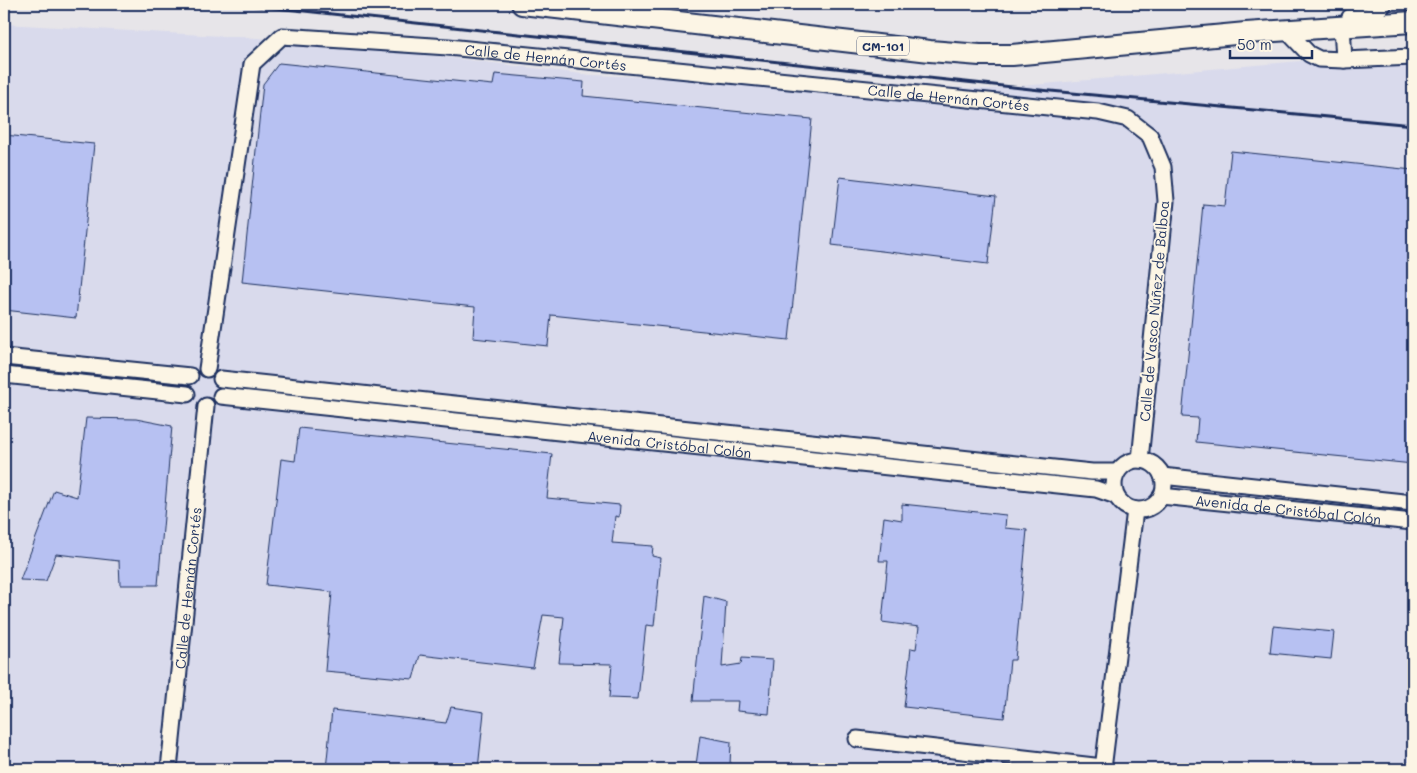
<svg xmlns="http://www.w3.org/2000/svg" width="1417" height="773" font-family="Mali,sans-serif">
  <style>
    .built { fill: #d9daec }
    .building { fill: #b7c1f2; stroke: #1b2f5e }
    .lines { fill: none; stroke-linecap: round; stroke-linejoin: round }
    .minor-casing { stroke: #1b2f5e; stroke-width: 19 }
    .major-casing { stroke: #1b2f5e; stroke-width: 24 }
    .minor { stroke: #fcf5e5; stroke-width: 15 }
    .major { stroke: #fcf5e5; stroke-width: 20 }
    .rail { stroke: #1b2f5e; stroke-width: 3 }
    .labels { text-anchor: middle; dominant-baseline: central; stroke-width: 4; stroke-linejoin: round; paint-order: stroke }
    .shield { fill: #fcf5e5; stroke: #5e6a86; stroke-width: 1 }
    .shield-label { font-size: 12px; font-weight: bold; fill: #1b2f5e }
    .street-label { font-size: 14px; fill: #1b2f5e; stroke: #fcf5e5 }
  </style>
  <rect width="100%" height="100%" fill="#e7e5e9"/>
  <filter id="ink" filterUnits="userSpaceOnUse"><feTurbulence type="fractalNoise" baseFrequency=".02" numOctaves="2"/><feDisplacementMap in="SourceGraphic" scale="10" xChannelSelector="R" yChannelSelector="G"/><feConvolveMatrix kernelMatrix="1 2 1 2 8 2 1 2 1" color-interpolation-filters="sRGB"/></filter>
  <g filter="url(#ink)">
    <path class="built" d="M 4,24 L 312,41 L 591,75 L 989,89 L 1413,51 L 1413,769 L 4,769 Z"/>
    <path class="building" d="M 279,63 L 493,85 L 495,74 L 584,82 L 583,96 L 812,119 L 789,340 L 551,315 L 548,346 L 473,338 L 475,307 L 242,282 L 263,84 Z
      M 4,135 L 94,144 L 76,318 L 4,310 Z
      M 1231,151 L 1413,170 L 1413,464 L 1196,442 L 1198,418 L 1182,417 L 1203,204 L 1225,206 Z
      M 840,177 L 996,196 L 988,264 L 832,245 Z
      M 86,418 L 136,419 L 172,426 L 158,585 L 120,585 L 119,561 L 56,554 L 46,581 L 20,580 L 54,490 L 77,497 Z
      M 299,428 L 552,454 L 547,498 L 620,505 L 619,517 L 615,516 L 612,543 L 653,546 L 652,556 L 661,558 L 654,626 L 646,625 L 638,699 L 609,698 L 612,664 L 559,663 L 564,617 L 543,615 L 533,668 L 420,655 L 413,679 L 325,671 L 332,592 L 266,585 L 281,459 L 295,461 Z
      M 902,504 L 1006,515 L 1005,528 L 1027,530 L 1015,660 L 1010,660 L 1004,718 L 904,707 L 911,648 L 916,649 L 919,627 L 882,622 L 888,561 L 879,561 L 884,517 L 902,520 Z
      M 704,596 L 726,602 L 722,667 L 741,664 L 742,658 L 773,660 L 769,714 L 737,711 L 738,701 L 693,701 Z
      M 1273,626 L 1334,632 L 1331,659 L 1270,653 Z
      M 451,707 L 484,712 L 478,769 L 326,769 L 332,710 L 446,723 Z
      M 700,736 L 731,742 L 730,765 L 696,765 Z"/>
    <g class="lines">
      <defs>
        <g id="minor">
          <path d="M 1350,17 C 1366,16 1373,16 1384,4"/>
          <path d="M 1342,26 L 1344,60"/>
          <path d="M 1286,30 L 1309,54 L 1319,59 L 1344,60 L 1413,57"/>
          <path d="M 4,357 L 190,376"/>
          <path id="s1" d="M 207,369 L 252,64 L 282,36 L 448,47 L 1098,112 L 1128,119 L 1150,136 L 1163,167 L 1166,201 L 1140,460"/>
          <path d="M 4,375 L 187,394"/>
          <path d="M 221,379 L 1092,472 L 1117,472"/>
          <path id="s2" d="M 221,396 L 1096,489 L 1116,496"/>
          <circle cx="1139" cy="485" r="25"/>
          <path d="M 1162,476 L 1413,503"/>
          <path id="s3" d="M 1161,496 L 1413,522"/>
          <path d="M 857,739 L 1103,767"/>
          <path id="s4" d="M 169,769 L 206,406"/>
          <path d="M 1103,769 L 1135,510"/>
        </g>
        <path id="major" d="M 522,4 L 930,51 L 980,55 L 1012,55 L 1246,33 L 1413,22"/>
      </defs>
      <use href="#minor" class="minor-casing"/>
      <use href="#major" class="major-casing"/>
      <use href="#minor" class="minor"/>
      <use href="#major" class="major"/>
      <path class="rail" d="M 239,4 L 1040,90 L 1413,125"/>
    </g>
  </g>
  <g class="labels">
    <rect class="shield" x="857" y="36.5" width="52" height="19" rx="4"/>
    <g class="shield-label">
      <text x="883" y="46">CM-101</text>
    </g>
    <g class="street-label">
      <text stroke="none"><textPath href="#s1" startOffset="614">Calle de Hernán Cortés</textPath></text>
      <text stroke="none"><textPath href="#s1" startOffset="1019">Calle de Hernán Cortés</textPath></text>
      <text transform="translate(1154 311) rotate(-85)">Calle de Vasco Núñez de Balboa</text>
      <text stroke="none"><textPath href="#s2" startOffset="451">Avenida Cristóbal Colón</textPath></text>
      <text stroke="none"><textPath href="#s3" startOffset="128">Avenida de Cristóbal Colón</textPath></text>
      <text stroke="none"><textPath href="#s4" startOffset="182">Calle de Hernán Cortés</textPath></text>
    </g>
  </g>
  <rect width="1417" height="773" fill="none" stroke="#fcf5e5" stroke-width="20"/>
  <rect x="10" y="10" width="1397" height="753" fill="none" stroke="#1b2f5e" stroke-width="2" filter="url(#ink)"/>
  <path d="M1230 50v8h82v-8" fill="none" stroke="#1b2f5e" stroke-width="2.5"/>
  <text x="1237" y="50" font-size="15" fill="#1b2f5e" stroke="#fcf5e5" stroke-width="4" paint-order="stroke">50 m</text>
</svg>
